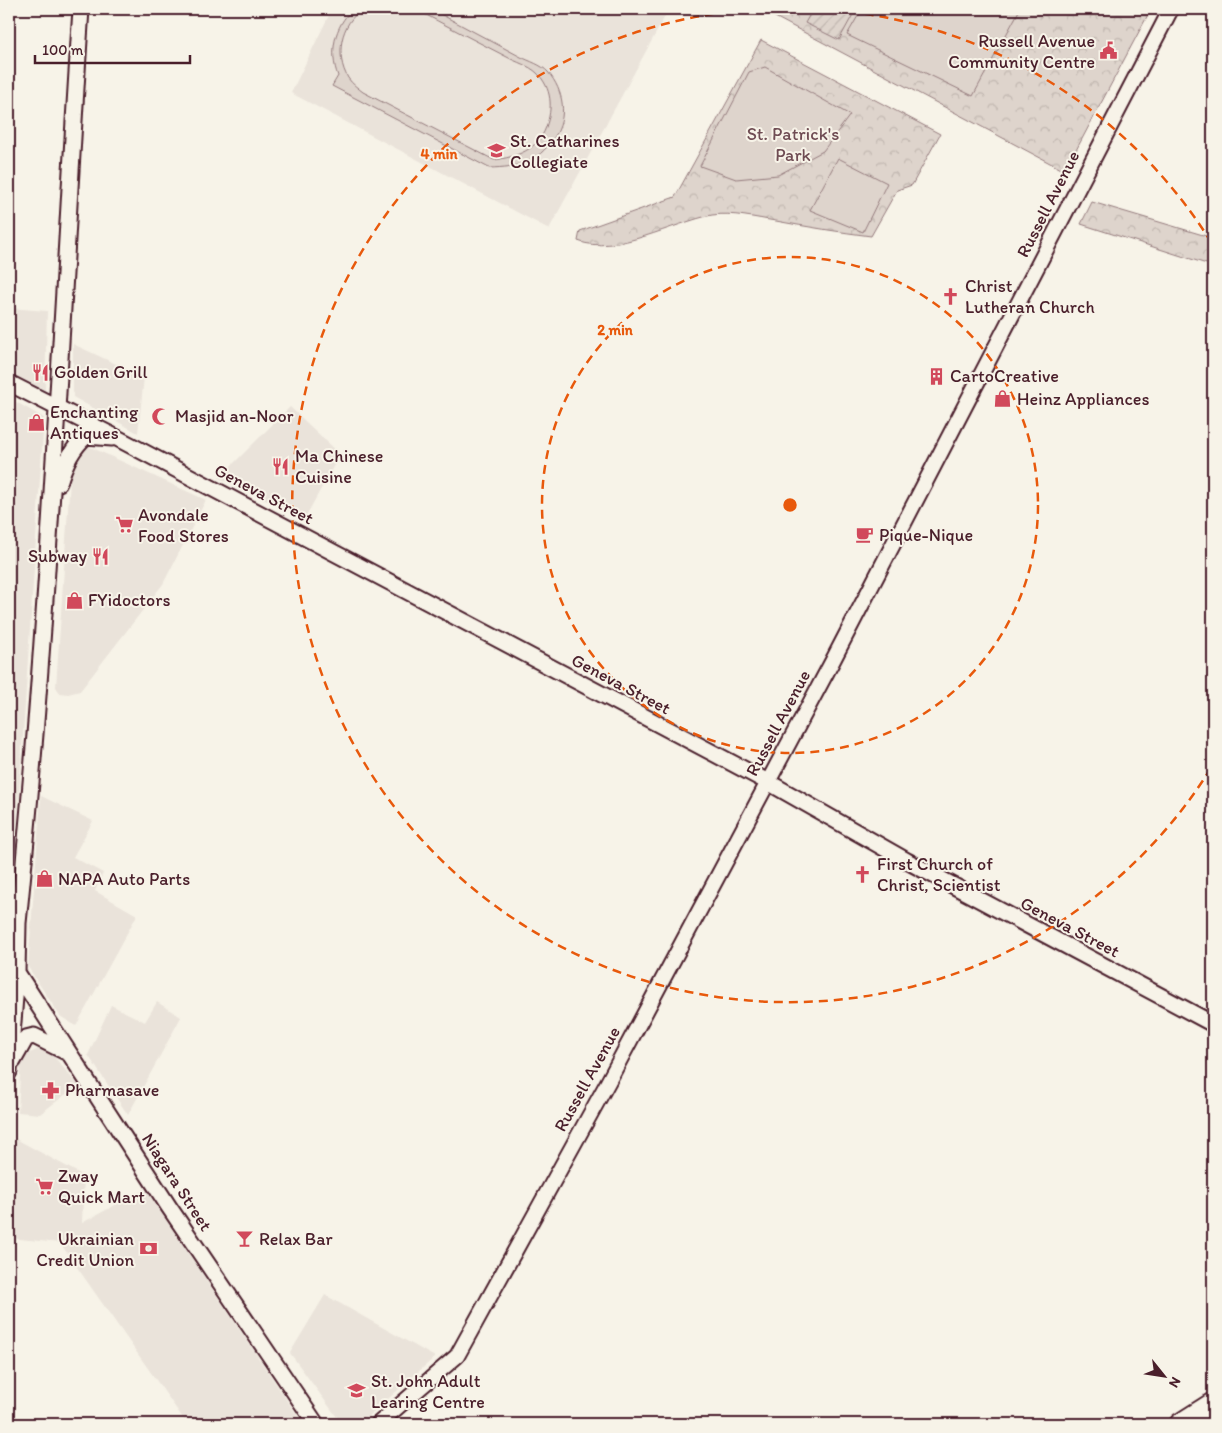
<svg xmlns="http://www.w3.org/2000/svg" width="1222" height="1433" font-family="Itim,sans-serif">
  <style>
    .built { fill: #eae3da }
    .park { fill: url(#park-crowns); stroke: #947a7c }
    .garden { fill: url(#garden-furrows); stroke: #947a7c }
    .pitch { fill: #ded4cc; stroke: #947a7c }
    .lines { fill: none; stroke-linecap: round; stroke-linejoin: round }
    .tertiary-casing { stroke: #4a1f2b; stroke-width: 18 }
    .secondary-casing { stroke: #4a1f2b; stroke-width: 19 }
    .motorway-casing { stroke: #4a1f2b; stroke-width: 24 }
    .tertiary { stroke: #f7f3e8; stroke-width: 14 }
    .secondary { stroke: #f7f3e8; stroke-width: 15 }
    .motorway { stroke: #f7f3e8; stroke-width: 20 }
    .ring { fill: none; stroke: #e8590c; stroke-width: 2.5; stroke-dasharray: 9 6 }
    .labels { text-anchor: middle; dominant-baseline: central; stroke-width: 4; stroke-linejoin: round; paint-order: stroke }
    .poi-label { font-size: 18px; fill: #4a1f2b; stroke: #f7f3e8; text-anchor: start }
    .park-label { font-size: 18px; fill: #6f4c53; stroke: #f7f3e8 }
    .street-label { font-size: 18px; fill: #4a1f2b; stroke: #f7f3e8 }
    .centre { fill: #e8590c; stroke: #f7f3e8; stroke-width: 2.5 }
    .ring-label { font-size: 15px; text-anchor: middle; font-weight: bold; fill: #e8590c; stroke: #f7f3e8; stroke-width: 4; stroke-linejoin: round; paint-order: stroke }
  </style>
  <defs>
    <pattern id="park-crowns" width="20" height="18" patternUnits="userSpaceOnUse" patternTransform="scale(1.25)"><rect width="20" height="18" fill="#ded4cc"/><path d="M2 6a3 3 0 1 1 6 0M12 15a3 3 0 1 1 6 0" fill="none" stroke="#c0b6af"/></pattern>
    <pattern id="garden-furrows" width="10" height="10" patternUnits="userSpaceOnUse" patternTransform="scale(1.25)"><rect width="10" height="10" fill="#ded4cc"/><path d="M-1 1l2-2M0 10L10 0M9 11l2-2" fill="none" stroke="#c0b6af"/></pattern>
  </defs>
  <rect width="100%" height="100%" fill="#f7f3e8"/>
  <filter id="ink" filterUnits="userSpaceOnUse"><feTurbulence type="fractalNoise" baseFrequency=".02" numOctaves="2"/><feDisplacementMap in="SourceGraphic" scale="10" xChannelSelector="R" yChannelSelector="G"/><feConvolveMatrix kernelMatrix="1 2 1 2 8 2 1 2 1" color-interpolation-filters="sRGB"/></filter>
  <g filter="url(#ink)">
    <path class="built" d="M 9,9 L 14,9 L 10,67 L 9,67 Z
      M 332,9 L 669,9 L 549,229 L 291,93 Z
      M 9,308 L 47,311 L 45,390 L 9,372 Z
      M 73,344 L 144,377 L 138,433 L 73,397 Z
      M 9,398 L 44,418 L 11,914 L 9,916 Z
      M 290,407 L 340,454 L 305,518 L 219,478 Z
      M 86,445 L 206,500 L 163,584 L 80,691 L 68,694 L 60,693 L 56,687 L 72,450 Z
      M 41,796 L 93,821 L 73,857 L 103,873 L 95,891 L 137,915 L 76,1026 L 60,1016 L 28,967 Z
      M 157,1002 L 181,1017 L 128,1115 L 88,1055 L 111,1005 L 145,1022 Z
      M 45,1046 L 78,1085 L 40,1114 L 18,1112 L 21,1057 Z
      M 16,1139 L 84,1176 L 82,1223 L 145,1189 L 303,1424 L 187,1424 L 60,1243 L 9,1238 Z
      M 325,1295 L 435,1357 L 360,1424 L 342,1424 L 290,1353 Z"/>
    <path class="park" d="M 760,9 L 1151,9 L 1065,171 Z
      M 761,40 L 940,134 L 912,185 L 897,190 L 871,236 C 839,232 808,227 776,221 C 755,218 733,212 712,215 C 675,222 614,256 578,241 L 580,231 L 675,197 Z
      M 1092,202 L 1213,238 L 1213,266 L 1081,224 Z"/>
    <path class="garden" d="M 813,9 L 856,9 L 839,40 L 805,23 Z"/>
    <path class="pitch" d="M 353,9 L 363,9 C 340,23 335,56 348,78 C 352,84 358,88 363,92 L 494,160 C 516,157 538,150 546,127 C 553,108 552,88 537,73 C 530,66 516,62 507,57 C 476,41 445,25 415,9 L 431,9 C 461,25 491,41 521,57 C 529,61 542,65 548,72 C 564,91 568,117 554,138 C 536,164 519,167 489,168 L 332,86 L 338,76 C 329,53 334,26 353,9 Z
      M 862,9 L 1020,9 L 973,96 L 847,35 Z
      M 765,67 L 850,115 L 823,151 L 778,175 L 736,179 L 700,166 L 749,72 Z
      M 838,158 L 887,183 L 863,232 L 810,210 Z"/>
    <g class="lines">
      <defs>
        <path id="tertiary" d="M 378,1424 L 457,1356 L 608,1082 L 832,662 L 1171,9"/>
        <path id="secondary" d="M 9,383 L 117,438 L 768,782 L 907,861 L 1213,1024
          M 59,483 C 64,465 71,449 86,436 L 112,438
          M 16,971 L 169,1207 L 316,1424
          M 13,1061 L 26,1038 L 34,1036 L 68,1053
          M 9,1072 L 17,972 L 18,923 C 49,619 61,314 81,9"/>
        <path id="motorway" d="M 1180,1424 L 1213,1403"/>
      </defs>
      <use href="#tertiary" class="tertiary-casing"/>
      <use href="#secondary" class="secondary-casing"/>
      <use href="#motorway" class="motorway-casing"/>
      <use href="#tertiary" class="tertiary"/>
      <use href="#secondary" class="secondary"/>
      <use href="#motorway" class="motorway"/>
    </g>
  </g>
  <g class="ring">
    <circle cx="790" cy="505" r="248"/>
    <path d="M1211 768A497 497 0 1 1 760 9M820 9A497 497 0 0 1 1211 242"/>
  </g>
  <defs>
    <symbol id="civic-bare" viewBox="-9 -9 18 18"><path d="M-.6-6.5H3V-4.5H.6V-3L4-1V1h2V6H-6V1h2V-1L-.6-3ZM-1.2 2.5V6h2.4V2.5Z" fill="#d1495b" stroke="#f7f3e8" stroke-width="2.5" paint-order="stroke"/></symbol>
    <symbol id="school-bare" viewBox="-9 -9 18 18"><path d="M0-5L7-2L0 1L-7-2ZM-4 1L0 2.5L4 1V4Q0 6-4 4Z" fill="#d1495b" stroke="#f7f3e8" stroke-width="2.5" paint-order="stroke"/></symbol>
    <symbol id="church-bare" viewBox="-9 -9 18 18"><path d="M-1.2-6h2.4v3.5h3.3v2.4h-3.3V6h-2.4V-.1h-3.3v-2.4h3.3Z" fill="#d1495b" stroke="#f7f3e8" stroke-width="2.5" paint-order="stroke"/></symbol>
    <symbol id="restaurant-bare" viewBox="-9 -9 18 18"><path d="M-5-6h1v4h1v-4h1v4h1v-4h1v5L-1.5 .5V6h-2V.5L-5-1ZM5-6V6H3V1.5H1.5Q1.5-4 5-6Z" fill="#d1495b" stroke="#f7f3e8" stroke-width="2.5" paint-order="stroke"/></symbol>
    <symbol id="building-bare" viewBox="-9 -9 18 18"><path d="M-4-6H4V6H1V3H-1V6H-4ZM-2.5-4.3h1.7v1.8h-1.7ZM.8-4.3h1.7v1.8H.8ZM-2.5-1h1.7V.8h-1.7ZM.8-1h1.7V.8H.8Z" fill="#d1495b" stroke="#f7f3e8" stroke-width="2.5" paint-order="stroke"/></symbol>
    <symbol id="shop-bare" viewBox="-9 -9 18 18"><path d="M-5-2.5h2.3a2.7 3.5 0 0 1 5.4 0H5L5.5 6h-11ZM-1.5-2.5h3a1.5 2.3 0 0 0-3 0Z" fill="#d1495b" stroke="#f7f3e8" stroke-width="2.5" paint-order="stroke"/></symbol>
    <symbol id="mosque-bare" viewBox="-9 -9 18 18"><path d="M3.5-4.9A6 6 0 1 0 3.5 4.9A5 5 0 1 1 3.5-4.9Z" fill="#d1495b" stroke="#f7f3e8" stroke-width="2.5" paint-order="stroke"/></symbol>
    <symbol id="supermarket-bare" viewBox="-9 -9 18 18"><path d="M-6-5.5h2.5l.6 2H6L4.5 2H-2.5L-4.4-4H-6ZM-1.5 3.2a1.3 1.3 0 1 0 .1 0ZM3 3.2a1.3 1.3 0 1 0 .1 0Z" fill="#d1495b" stroke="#f7f3e8" stroke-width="2.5" paint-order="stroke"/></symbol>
    <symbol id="cafe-bare" viewBox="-9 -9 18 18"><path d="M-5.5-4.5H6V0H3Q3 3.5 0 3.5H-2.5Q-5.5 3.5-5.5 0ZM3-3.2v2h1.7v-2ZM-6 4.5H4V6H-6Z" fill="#d1495b" stroke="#f7f3e8" stroke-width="2.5" paint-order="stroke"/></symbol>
    <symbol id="pharmacy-bare" viewBox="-9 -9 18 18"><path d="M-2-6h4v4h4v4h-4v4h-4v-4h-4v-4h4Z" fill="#d1495b" stroke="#f7f3e8" stroke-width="2.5" paint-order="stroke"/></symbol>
    <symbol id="bar-bare" viewBox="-9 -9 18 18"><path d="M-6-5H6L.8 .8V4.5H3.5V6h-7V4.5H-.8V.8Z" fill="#d1495b" stroke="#f7f3e8" stroke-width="2.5" paint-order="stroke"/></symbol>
    <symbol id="bank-bare" viewBox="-9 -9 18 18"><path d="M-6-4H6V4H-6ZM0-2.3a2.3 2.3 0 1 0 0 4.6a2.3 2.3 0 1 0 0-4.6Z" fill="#d1495b" stroke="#f7f3e8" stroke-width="2.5" paint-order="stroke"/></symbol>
  </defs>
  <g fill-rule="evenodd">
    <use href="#civic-bare" x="1096" y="38" width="25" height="25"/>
    <use href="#school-bare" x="484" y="138" width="25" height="25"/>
    <use href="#church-bare" x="938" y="284" width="25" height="25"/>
    <use href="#restaurant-bare" x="28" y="360" width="25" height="25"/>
    <use href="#building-bare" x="924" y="364" width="25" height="25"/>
    <use href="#shop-bare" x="990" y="386" width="25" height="25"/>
    <use href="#mosque-bare" x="148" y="404" width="25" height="25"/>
    <use href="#shop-bare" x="24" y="410" width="25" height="25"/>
    <use href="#restaurant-bare" x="268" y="454" width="25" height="25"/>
    <use href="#supermarket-bare" x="112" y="512" width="25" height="25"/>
    <use href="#cafe-bare" x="852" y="522" width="25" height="25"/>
    <use href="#restaurant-bare" x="88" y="544" width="25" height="25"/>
    <use href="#shop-bare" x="62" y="588" width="25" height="25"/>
    <use href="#church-bare" x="850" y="862" width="25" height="25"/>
    <use href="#shop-bare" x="32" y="866" width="25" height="25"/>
    <use href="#pharmacy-bare" x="38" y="1078" width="25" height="25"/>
    <use href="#supermarket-bare" x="32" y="1174" width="25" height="25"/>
    <use href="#bar-bare" x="232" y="1226" width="25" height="25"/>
    <use href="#bank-bare" x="136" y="1236" width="25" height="25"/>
    <use href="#school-bare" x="344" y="1378" width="25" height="25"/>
  </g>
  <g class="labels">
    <g class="poi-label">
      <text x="1095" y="41" text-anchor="end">Russell Avenue<tspan x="1095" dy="21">Community Centre</tspan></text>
      <text x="510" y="141">St. Catharines<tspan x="510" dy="21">Collegiate</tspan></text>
      <text x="965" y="286">Christ<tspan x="965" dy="21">Lutheran Church</tspan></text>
      <text x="54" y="372">Golden Grill</text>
      <text x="950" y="376">CartoCreative</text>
      <text x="1017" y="399">Heinz Appliances</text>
      <text x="50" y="412">Enchanting<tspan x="50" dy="21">Antiques</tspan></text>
      <text x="175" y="416">Masjid an-Noor</text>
      <text x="295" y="456">Ma Chinese<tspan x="295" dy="21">Cuisine</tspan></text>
      <text x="138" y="515">Avondale<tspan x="138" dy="21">Food Stores</tspan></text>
      <text x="879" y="535">Pique-Nique</text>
      <text x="87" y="556" text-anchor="end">Subway</text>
      <text x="88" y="600">FYidoctors</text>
      <text x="877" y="864">First Church of<tspan x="877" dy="21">Christ, Scientist</tspan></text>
      <text x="58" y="879">NAPA Auto Parts</text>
      <text x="65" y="1090">Pharmasave</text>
      <text x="58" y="1176">Zway<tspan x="58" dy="21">Quick Mart</tspan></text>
      <text x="134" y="1239" text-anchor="end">Ukrainian<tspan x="134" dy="21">Credit Union</tspan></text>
      <text x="259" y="1239">Relax Bar</text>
      <text x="371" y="1381">St. John Adult<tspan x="371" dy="21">Learing Centre</tspan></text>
    </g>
    <g class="park-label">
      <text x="793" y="134">St. Patrick's<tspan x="793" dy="21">Park</tspan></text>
    </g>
    <g class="street-label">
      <text transform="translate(1048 204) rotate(-63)">Russell Avenue</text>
      <text transform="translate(264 494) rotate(28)">Geneva Street</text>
      <text transform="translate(621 684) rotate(28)">Geneva Street</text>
      <text transform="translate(778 723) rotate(-62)">Russell Avenue</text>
      <text transform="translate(1070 927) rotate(28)">Geneva Street</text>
      <text transform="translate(587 1079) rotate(-61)">Russell Avenue</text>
      <text transform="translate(177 1182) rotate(57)">Niagara Street</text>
    </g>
  </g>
  <circle cx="790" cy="505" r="8" class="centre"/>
  <g class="ring-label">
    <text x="439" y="159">4 min</text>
    <text x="615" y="335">2 min</text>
  </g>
  <rect width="1222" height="1433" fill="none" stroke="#f7f3e8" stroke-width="30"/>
  <rect x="15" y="15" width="1192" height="1403" fill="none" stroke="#4a1f2b" stroke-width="2" filter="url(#ink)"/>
  <g transform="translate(1164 1376) rotate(120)" stroke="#f7f3e8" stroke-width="4" paint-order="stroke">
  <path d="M0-4L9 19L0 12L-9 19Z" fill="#4a1f2b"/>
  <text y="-8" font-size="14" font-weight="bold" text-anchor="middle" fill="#4a1f2b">N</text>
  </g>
  <path d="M35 55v8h155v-8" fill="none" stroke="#4a1f2b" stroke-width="2.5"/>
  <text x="42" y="55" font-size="15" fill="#4a1f2b" stroke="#f7f3e8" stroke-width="4" paint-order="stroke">100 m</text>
</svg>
